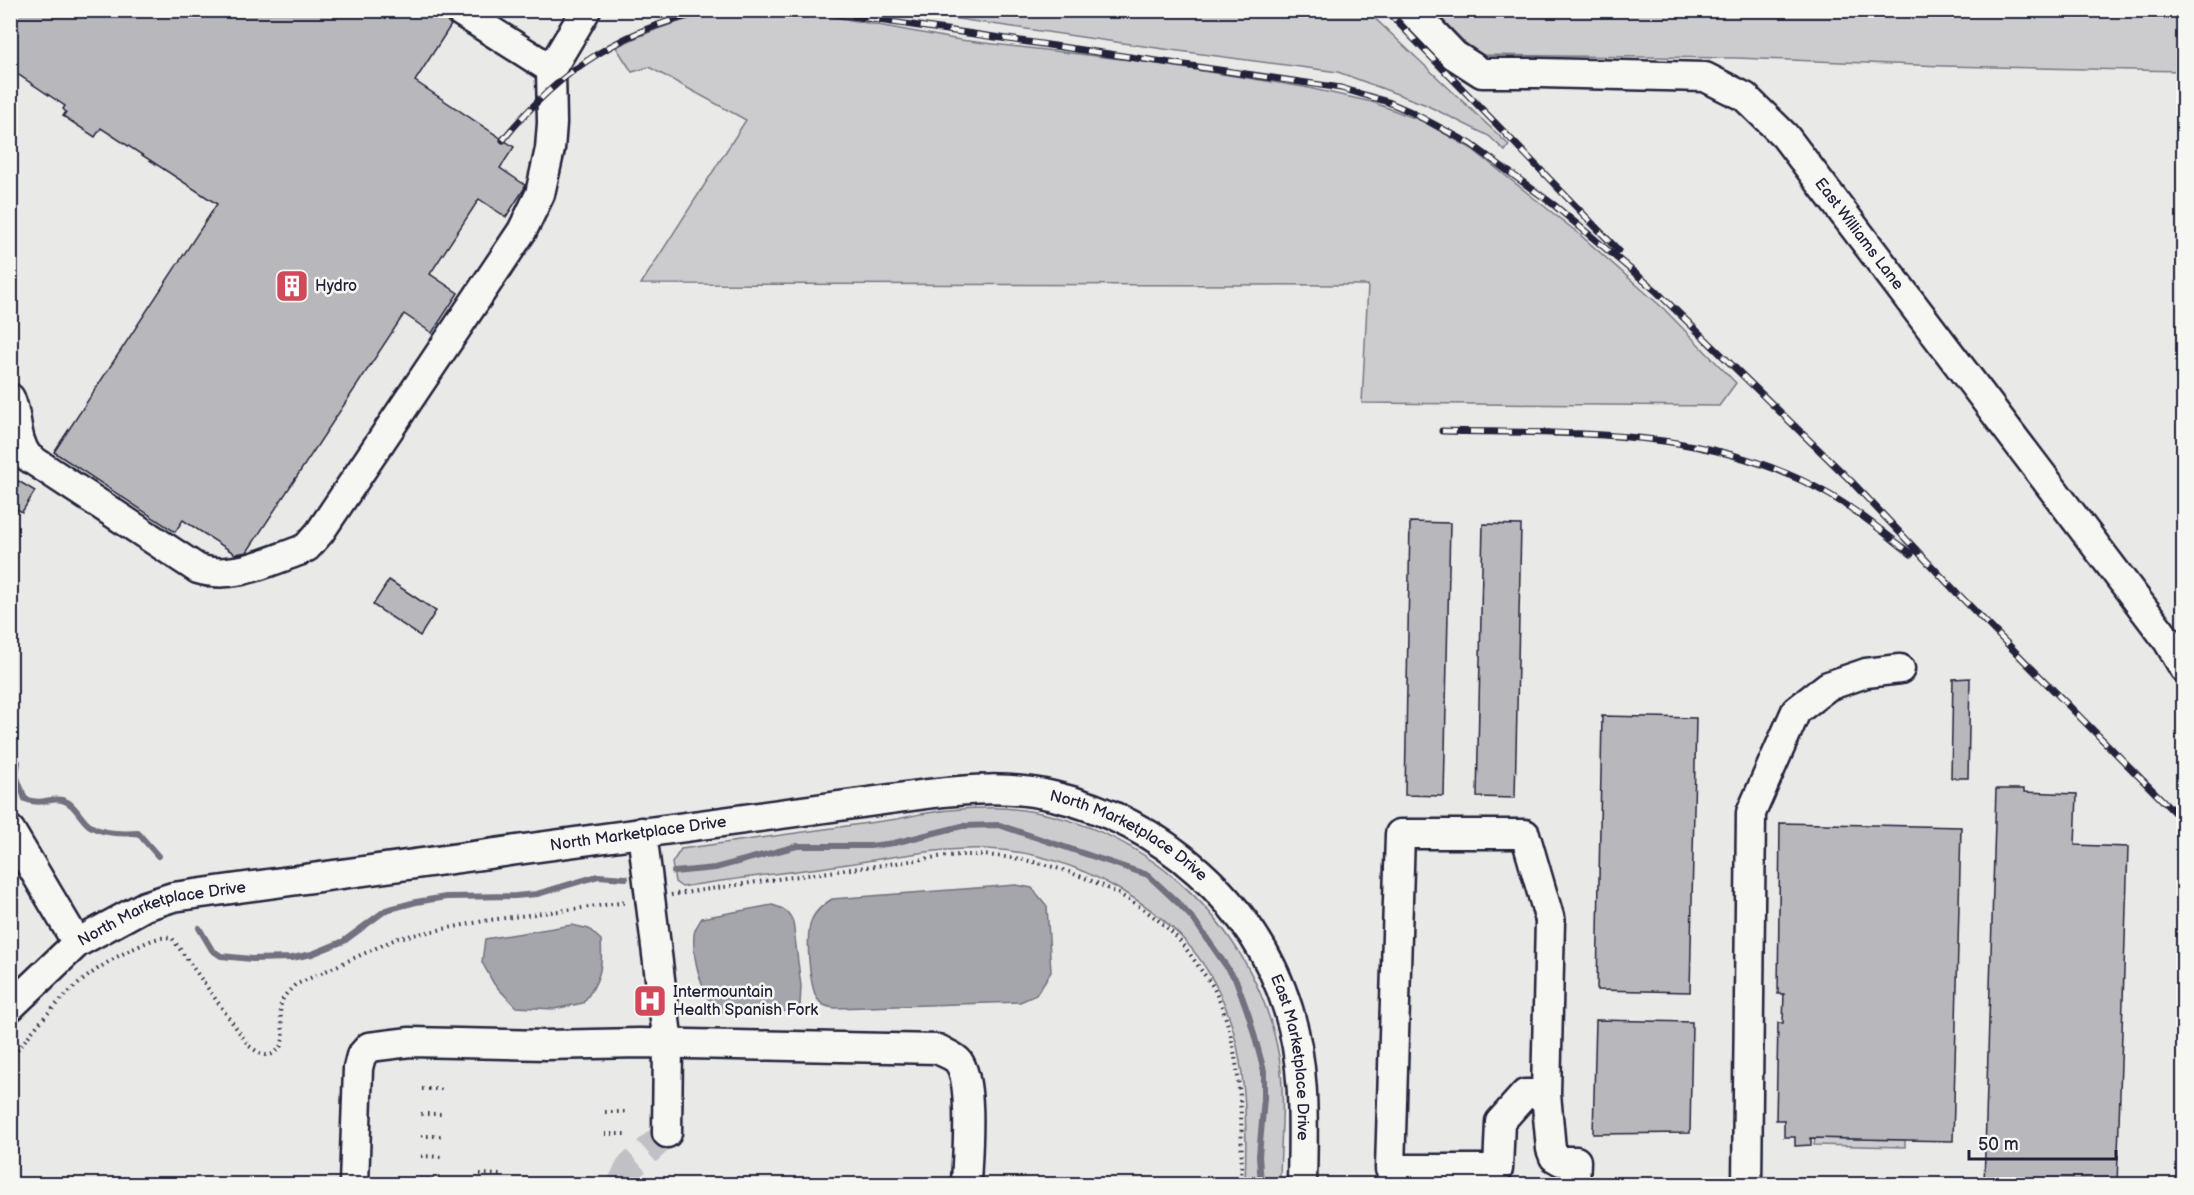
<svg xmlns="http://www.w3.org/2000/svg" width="2194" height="1195" font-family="'Balsamiq Sans',sans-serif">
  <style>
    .green { fill: #ccccce; stroke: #777784; stroke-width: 1.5 }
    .water { fill: #a5a5ac; stroke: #71717f; stroke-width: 1.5 }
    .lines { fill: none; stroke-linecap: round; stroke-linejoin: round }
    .stream { stroke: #71717f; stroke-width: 6 }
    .building { fill: #b8b8bc; stroke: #22223b; stroke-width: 1.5 }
    .minor-tunnel { stroke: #c1c1c5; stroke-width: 28; stroke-dasharray: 28 14; stroke-linecap: butt }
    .minor-casing { stroke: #22223b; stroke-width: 33 }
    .path { stroke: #22223b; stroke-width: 4; stroke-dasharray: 1.5 4.5; stroke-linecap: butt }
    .minor { stroke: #f6f6f2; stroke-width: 28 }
    .rail-casing { stroke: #22223b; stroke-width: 7 }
    .rail { stroke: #f6f6f2; stroke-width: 4.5; stroke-dasharray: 14; stroke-linecap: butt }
    .labels { text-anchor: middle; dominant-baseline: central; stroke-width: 5; stroke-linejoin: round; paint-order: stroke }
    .street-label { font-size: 16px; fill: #22223b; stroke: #f6f6f2 }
    .poi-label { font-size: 16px; fill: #22223b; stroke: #f6f6f2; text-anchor: start }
  </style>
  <rect width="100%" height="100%" fill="#e9e9e7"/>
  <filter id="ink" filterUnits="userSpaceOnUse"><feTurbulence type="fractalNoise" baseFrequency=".0167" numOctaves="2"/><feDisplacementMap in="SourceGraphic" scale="12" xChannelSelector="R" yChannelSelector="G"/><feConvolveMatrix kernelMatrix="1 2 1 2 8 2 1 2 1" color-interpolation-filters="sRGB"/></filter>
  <g filter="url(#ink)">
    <path class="green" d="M 761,11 L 818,14 L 960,40 L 1138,61 L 1304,87 L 1372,102 L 1422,121 L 1472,149 L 1578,233 L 1664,309 L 1736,383 L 1719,406 L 1362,403 L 1368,285 L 641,284 L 746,120 L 649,67 L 632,72 L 616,47 C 649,31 682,18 718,13 C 732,11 747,12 761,11 Z
      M 903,11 L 1367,11 L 1509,145 L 1505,151 L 1489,136 L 1424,104 L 1338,72 L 1164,49 Z
      M 1434,11 L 2183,11 L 2183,71 L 1943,66 L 1736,58 L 1477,55 Z
      M 1003,808 C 1139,817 1256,923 1279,1057 C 1286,1099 1280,1142 1280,1184 L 1245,1184 C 1250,1055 1237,953 1113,886 C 1075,865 1032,851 988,849 C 941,847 894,857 848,864 C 793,872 737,878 682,887 L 675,882 L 672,863 L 681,849 L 897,819 C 931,811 968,807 1003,808 Z
      M 1815,1138 L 1905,1140 L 1905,1147 L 1814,1145 Z"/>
    <path class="water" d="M 1016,885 L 1032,888 L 1047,906 L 1051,972 L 1036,995 L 1020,1002 L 836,1008 C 829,1007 824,1007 819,1001 C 809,990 805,933 812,919 C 816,910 824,904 832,899 Z
      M 772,905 C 783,908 789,911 793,922 L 801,986 L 800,1005 C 783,1018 734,1015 714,1009 C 702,989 692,960 694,935 C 694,929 699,923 702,918 Z
      M 572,925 L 589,929 L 601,940 C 603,968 600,981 583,1003 L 554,1009 L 516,1007 L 494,984 L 482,962 L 485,939 Z"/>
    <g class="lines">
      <path class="stream" d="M 10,755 L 18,762 L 16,775 L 25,799 C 42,806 50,797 62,800 C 75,803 80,819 90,826 C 103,834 123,834 138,833 L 158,856
        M 674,872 L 715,868 L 797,846 L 870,846 L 894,843 L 962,826 L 999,825 L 1148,875 L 1178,903 L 1194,920 L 1236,980 L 1249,1016 L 1264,1071 L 1264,1098 L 1259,1156 L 1261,1184
        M 199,928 L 212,950 L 221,956 L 252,959 L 292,958 L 312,954 L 344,941 L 386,910 L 416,902 L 446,897 L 515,896 L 537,894 L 598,876 L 626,878"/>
    </g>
    <path class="building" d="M 10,10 L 438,10 L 451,25 L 415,81 L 514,147 L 500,168 L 525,185 L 524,189 L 506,217 L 479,199 L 430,274 L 458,293 L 432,333 L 404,314 L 247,552 L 235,554 L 183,520 L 175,532 L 54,452 L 217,204 L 101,128 L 95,137 L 63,116 L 66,112 L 63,109 L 65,106 L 10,69 Z
      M 10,476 L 35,491 L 22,512 L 10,505 Z
      M 1410,522 L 1450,523 L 1444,796 L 1405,795 Z
      M 1483,524 L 1521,525 L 1515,798 L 1477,797 Z
      M 389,580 L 436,611 L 420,636 L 373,605 Z
      M 1970,678 L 1968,778 L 1951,778 L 1953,679 Z
      M 1602,716 L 1696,718 L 1690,992 L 1597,990 Z
      M 1996,789 L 2024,789 L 2024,792 L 2077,794 L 2075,845 L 2128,847 L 2117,1185 L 1984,1185 Z
      M 1780,823 L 1961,827 L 1953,1141 L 1811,1138 L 1811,1145 L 1795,1146 L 1795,1137 L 1784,1137 L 1784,1120 L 1776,1120 L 1778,1023 L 1783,1023 L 1784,994 L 1778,994 Z
      M 1596,1020 L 1692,1022 L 1690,1133 L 1593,1134 Z"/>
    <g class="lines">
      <path class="minor-tunnel" d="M 621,1184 L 630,1167 L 667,1133"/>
      <defs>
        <g id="minor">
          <path d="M 458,10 L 551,69"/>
          <path id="s1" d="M 1411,10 L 1454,55 L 1482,73 L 1540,73 L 1705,77 L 1745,97 L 1785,136 L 2168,641 L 2184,668"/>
          <path d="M 10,398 C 19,418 14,438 28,457 L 198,569 C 232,580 267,562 299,551 L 307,547 L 320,532 L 522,231 L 540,194 L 550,149 L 552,123 L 551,69 L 586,10"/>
          <path d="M 10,830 L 77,943"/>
          <path d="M 642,832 L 668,1044 L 667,1133"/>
          <path id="s2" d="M 10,1007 L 77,943 L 145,906 L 173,897 L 927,794 C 969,789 1012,786 1053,796 C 1161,821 1255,903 1288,1009 C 1306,1066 1303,1126 1302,1184"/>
          <path d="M 1546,1094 L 1525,1094 L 1500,1122 L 1498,1169 L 1390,1169 L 1400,834 L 1525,834 L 1550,920 L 1546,1094 L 1551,1149 L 1554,1157 L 1561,1161 L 1576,1161 L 1575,1184"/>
          <path d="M 354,1184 L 358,1068 L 361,1056 L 369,1047 L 410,1042 L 546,1045 L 640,1043 L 938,1049 C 944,1053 954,1056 958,1061 C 974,1081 967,1157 966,1184"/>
          <path d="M 1747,1184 L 1751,813 L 1796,711 L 1828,686 L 1866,673 L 1900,669"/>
        </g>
      </defs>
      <use href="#minor" class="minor-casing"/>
      <path class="path" d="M 671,895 C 741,884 812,874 882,865 C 913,861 945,854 977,855 C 1041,856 1115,883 1164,925 C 1178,937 1191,955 1201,970 C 1206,977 1213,985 1216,993 C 1242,1048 1243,1125 1241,1184
        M 10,1060 C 45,1013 82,971 137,947 C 149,941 159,936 172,938 L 249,1046 C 257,1051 265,1059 274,1053 C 292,1041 277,1021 281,1004 C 283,996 289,991 295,985 L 398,938 L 489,920 L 628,902
        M 422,1089 L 445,1089
        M 605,1112 L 627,1112
        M 421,1114 L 444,1114
        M 605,1134 L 626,1134
        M 421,1136 L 444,1136
        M 421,1156 L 443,1157
        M 480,1174 L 501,1175
        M 420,1179 L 443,1179"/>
      <use href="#minor" class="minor"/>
      <defs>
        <path id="rail" d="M 810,10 L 1341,88 L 1388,102 L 1411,112 L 1471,144 L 1554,205 L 1655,290 L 1852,482 L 1958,594 L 2184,822
          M 1386,10 L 1618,250
          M 503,140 C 560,69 628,24 718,10
          M 1442,431 C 1575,434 1710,426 1830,495 C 1859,512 1885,533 1911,554"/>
      </defs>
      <use href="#rail" class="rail-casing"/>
      <use href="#rail" class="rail"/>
    </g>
  </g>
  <defs>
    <symbol id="building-square" viewBox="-11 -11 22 22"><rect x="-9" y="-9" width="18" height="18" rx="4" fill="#d1495b" stroke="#f6f6f2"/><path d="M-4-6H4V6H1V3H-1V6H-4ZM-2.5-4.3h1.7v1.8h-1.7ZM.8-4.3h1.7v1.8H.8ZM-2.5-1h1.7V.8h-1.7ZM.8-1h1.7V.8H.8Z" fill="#fff"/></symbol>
    <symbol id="hospital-square" viewBox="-11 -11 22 22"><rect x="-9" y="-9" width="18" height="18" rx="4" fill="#d1495b" stroke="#f6f6f2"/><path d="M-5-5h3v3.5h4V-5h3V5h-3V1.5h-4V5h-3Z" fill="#fff"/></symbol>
  </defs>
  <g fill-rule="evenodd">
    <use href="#building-square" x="273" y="267" width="38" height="38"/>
    <use href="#hospital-square" x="631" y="982" width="38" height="38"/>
  </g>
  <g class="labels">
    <g class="street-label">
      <text stroke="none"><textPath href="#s1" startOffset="542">East Williams Lane</textPath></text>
      <text stroke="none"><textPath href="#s2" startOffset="669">North Marketplace Drive</textPath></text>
      <text stroke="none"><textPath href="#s2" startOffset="1173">North Marketplace Drive</textPath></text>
      <text stroke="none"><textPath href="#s2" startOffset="184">North Marketplace Drive</textPath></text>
      <text stroke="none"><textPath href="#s2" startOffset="1467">East Marketplace Drive</textPath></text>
    </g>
    <g class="poi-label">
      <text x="315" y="286">Hydro</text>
      <text x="673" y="992">Intermountain<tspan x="673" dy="18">Health Spanish Fork</tspan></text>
    </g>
  </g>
  <rect width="2194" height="1195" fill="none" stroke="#f6f6f2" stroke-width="36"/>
  <rect x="18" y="18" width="2158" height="1159" fill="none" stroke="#22223b" stroke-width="2" filter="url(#ink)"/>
  <path d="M1969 1150v9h147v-9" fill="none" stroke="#22223b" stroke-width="3"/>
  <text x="1978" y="1150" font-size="18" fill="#22223b" stroke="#f6f6f2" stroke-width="4.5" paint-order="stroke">50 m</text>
</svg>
